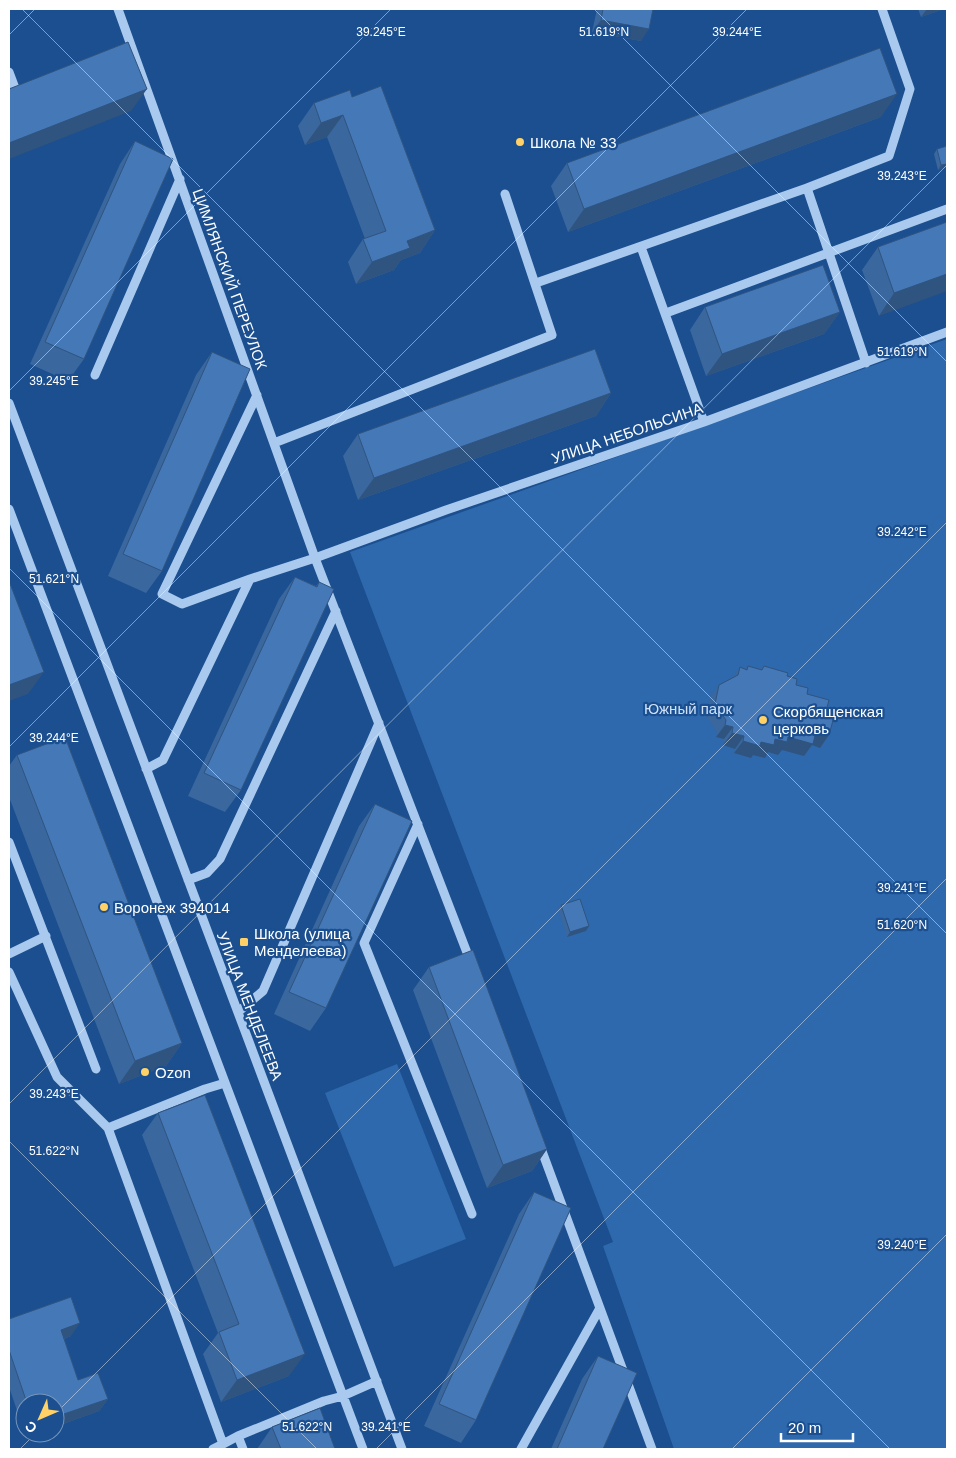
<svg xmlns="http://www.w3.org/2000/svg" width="956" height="1458" font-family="Arial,sans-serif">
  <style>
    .green { fill: #2e69ad }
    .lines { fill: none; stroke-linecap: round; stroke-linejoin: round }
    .minor { stroke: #a9c9ee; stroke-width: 9 }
    .wall { fill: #3a679d }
    .shaded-wall { fill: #305480 }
    .building { fill: #4478b7; stroke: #305480 }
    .ticks { fill: none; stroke: #fff; stroke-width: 1; stroke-opacity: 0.45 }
    .poi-dot { fill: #ffd166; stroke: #1b4f8f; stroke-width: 2 }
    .labels { text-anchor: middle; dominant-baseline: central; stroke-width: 4.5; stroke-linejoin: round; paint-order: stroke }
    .poi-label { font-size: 15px; fill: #fff; stroke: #1b4f8f; text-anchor: start }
    .street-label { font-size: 15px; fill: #fff; stroke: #1b4f8f }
    .park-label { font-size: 15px; fill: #cfe3fa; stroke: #1b4f8f }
    .ticks-label { font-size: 12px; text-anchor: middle; fill: #fff; stroke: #1b4f8f; stroke-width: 4.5; stroke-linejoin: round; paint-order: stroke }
  </style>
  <rect width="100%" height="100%" fill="#1b4f8f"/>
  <path class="green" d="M 947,339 L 947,1449 L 674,1449 L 603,1246 L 613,1242 L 350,552 Z
    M 397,1064 L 466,1239 L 394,1267 L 325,1093 Z"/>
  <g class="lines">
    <path class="minor" d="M 118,9 L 315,558 L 471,963
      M 9,72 L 15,88
      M 807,188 L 889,156 L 910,89 L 882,9
      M 641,247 L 704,422
      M 536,283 L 807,188 L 866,363
      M 666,313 L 947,209
      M 95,375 L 180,179
      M 9,403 L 402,1449
      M 274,443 L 552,335 L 505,194
      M 9,509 L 363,1449
      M 250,579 L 182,604 L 162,594 L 257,395
      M 146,769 L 163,760 L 250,579 L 315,558 L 446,510 L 704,422 L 947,332
      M 418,824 L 364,943 L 472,1214
      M 9,842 L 96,1069
      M 188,880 L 207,873 L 220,859 L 336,611
      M 9,954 L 46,936
      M 9,972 L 57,1077 L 108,1128 L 223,1444 L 238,1436
      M 238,1012 L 263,991 L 379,723
      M 108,1128 L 205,1089 L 225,1083
      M 539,1143 L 652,1449
      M 213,1449 L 223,1444
      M 243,1449 L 238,1436 L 324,1401 L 343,1396 L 377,1381
      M 521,1449 L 600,1308"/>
  </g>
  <path class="wall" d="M 597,9 L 653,9 L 641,41 L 592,32 Z
    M 918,9 L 944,9 L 921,17 Z
    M 352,97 L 435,230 L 420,253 L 401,260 L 394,270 L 356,284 L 348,262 L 363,239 L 365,239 L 327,137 L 305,145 L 298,126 L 314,103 Z
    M 881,117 L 568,232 L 551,186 L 567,163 Z
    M 135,141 L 84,359 L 68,381 L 30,364 L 120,164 Z
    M 947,146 L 947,167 L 938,170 L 934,154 L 937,149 Z
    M 947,222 L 879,316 L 862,270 L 878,247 Z
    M 705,307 L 840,312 L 824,334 L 706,376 L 690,330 Z
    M 212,352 L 162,571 L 146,593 L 108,576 L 196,375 Z
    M 611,393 L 596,416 L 358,500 L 343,456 L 358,434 Z
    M 295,577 L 316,586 L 319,582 L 241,790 L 225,812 L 188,796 L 279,599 Z
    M 748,666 L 761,669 L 764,666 L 787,676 L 796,685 L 826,711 L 829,735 L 820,748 L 812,745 L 804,756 L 782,750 L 778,755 L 768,752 L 765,758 L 753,755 L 751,758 L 734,753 L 735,749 L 723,745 L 724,739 L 716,737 L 717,732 L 706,716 L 710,697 L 719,685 L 733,677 L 740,667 L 746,669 Z
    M 17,755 L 182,1043 L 166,1066 L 119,1084 L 9,797 L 9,766 Z
    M 375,804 L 326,1008 L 310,1031 L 274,1014 L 359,826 Z
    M 561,905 L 586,931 L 567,937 L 558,909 Z
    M 429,967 L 547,1149 L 532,1171 L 487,1188 L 413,990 Z
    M 158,1113 L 289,1376 L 221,1402 L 203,1354 L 218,1333 L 142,1135 Z
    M 534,1192 L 476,1420 L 461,1443 L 424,1426 L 519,1214 Z
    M 9,1319 L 71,1336 L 64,1339 L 78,1380 L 108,1399 L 99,1411 L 55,1427 L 55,1403 L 25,1403 L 25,1433 L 37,1433 L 26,1437 L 9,1387 Z
    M 598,1356 L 603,1449 L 551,1449 L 582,1379 Z
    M 272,1427 L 335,1449 L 257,1449 Z"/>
  <path class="shaded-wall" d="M 927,9 L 944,9 L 921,17 Z
    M 601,20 L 649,29 L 641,41 L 592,32 Z
    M 147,89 L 131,111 L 9,159 L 9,143 Z
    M 897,94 L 881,117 L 568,232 L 584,209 Z
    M 343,115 L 327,137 L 305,145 L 321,123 Z
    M 947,164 L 947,167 L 938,170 L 941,165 Z
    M 435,230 L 420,253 L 401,260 L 394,270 L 356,284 L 372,262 L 407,241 Z
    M 947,274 L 947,291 L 879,316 L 894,293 Z
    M 840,312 L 824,334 L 706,376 L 722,354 Z
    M 611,393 L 596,416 L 358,500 L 374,478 Z
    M 44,672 L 28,694 L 9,701 L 9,685 Z
    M 725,725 L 733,727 L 724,739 L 716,737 Z
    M 816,732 L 829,735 L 820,748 L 812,745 L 804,756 L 782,750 L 778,755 L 768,752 L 765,758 L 753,755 L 751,758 L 734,753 L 743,741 L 761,742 Z
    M 732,733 L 744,736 L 735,749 L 723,745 Z
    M 589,926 L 586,931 L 567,937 L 570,932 Z
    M 182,1043 L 166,1066 L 119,1084 L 135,1061 Z
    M 547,1149 L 532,1171 L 487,1188 L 503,1165 Z
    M 80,1323 L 71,1336 L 52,1343 L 61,1330 Z
    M 305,1354 L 289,1376 L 221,1402 L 237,1380 Z
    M 108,1399 L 99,1411 L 55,1427 L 55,1417 Z
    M 29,1433 L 37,1433 L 26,1437 Z"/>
  <path class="building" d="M 603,9 L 653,9 L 649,29 L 601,20 Z
    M 128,42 L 147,89 L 9,143 L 9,89 Z
    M 880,48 L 897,94 L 584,209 L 567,163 Z
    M 381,86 L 435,230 L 407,241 L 410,248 L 372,262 L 363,239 L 386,231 L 343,115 L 321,123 L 314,103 L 350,90 L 352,97 Z
    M 135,141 L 173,159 L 84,359 L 45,342 Z
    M 947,146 L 947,164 L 941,165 L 937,149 Z
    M 947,222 L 947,274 L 894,293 L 878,247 Z
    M 823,265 L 840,312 L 722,354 L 705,307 Z
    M 595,349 L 611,393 L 374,478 L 358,434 Z
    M 212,352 L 250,369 L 162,571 L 123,554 Z
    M 295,577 L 317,587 L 319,582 L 334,589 L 241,790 L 204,773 Z
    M 9,581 L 44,672 L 9,685 Z
    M 748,666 L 762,670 L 764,666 L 788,673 L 787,676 L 797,679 L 796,685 L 808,688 L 807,694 L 829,700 L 826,711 L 835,713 L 829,735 L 816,732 L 813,744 L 788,737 L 787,742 L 775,739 L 774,745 L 761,742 L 760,746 L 743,741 L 744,736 L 732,733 L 733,727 L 725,725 L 726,720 L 715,704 L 719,685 L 738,675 L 740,667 L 747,670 Z
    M 65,737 L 182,1043 L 135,1061 L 17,755 Z
    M 375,804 L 412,821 L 326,1008 L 289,992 Z
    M 580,899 L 589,926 L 570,932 L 561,905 Z
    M 473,950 L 547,1149 L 503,1165 L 429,967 Z
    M 205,1095 L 305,1354 L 237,1380 L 219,1332 L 239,1324 L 158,1113 Z
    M 534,1192 L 571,1208 L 476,1420 L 439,1404 Z
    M 71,1297 L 80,1323 L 61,1330 L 78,1380 L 98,1373 L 108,1399 L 55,1417 L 55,1403 L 27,1403 L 9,1350 L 9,1319 Z
    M 598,1356 L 637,1373 L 603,1449 L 557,1449 Z
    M 320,1408 L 335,1449 L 281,1449 L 272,1427 Z"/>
  <path class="ticks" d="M 22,9 L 947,934M 594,9 L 947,362M 9,35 L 35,9M 9,391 L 391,9M 9,568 L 890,1449M 9,747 L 747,9M 9,1104 L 947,165M 9,1141 L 317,1449M 55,1414 L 947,522M 20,1449 L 36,1433M 376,1449 L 947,878M 732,1449 L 947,1234"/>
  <g class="poi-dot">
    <circle cx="520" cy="142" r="5"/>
    <circle cx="763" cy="720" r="5"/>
    <circle cx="104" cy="907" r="5"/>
    <rect x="239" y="937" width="10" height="10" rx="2.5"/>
    <circle cx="145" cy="1072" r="5"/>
  </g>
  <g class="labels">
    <g class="poi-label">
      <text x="530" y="142">Школа № 33</text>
      <text x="773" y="711">Скорбященская<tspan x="773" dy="17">церковь</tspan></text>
      <text x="114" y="907">Воронеж 394014</text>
      <text x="254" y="933">Школа (улица<tspan x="254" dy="17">Менделеева)</tspan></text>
      <text x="155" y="1072">Ozon</text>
    </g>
    <g class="street-label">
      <text transform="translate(230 279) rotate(70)">ЦИМЛЯНСКИЙ ПЕРЕУЛОК</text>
      <text transform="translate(627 433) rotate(-19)">УЛИЦА НЕБОЛЬСИНА</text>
      <text transform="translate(250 1006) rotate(69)">УЛИЦА МЕНДЕЛЕЕВА</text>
    </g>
    <g class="park-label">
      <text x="688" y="708">Южный парк</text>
    </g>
  </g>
  <g class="ticks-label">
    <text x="381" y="36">39.245°E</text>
    <text x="604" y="36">51.619°N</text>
    <text x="737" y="36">39.244°E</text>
    <text x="902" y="180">39.243°E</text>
    <text x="902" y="356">51.619°N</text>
    <text x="54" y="385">39.245°E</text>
    <text x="902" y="536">39.242°E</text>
    <text x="54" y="583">51.621°N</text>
    <text x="54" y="742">39.244°E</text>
    <text x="902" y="892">39.241°E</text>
    <text x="902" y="929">51.620°N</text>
    <text x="54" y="1098">39.243°E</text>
    <text x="54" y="1155">51.622°N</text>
    <text x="902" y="1249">39.240°E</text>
    <text x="307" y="1431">51.622°N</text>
    <text x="386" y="1431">39.241°E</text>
  </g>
  <rect width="956" height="1458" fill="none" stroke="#ffffff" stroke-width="20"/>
  <g transform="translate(40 1418) rotate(225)"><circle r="24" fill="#1b4f8f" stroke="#7695bc"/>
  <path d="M0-4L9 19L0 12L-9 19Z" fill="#ffd166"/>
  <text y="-8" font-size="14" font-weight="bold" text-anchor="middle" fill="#ffffff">С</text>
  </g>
  <path d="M781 1433v8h72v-8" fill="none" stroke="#ffffff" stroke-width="2.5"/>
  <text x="788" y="1433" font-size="15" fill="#ffffff" stroke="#1b4f8f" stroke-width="4" paint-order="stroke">20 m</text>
</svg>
